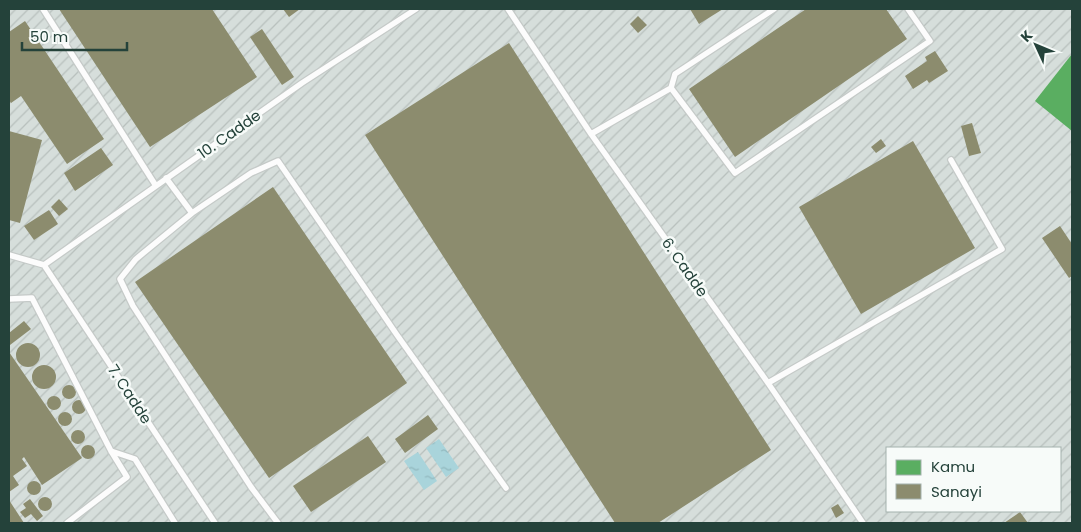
<svg xmlns="http://www.w3.org/2000/svg" width="1081" height="532" font-family="Poppins,sans-serif">
  <style>
    .industrial { fill: url(#industrial-furrows); fill-rule: evenodd }
    .water { fill: url(#water-ripples) }
    .public { fill: #5aae61 }
    .industry { fill: #8c8c6e }
    .lines { fill: none; stroke-linecap: round; stroke-linejoin: round }
    .service-casing { stroke: #c5cac8; stroke-width: 8 }
    .service { stroke: #fcfcfc; stroke-width: 5.5 }
    .labels { text-anchor: middle; dominant-baseline: central; stroke-width: 5; stroke-linejoin: round; paint-order: stroke }
    .street-label { font-size: 15px; fill: #24423a; stroke: #f7fbf9 }
  </style>
  <defs>
    <pattern id="industrial-furrows" width="10" height="10" patternUnits="userSpaceOnUse" patternTransform="scale(1.25)"><rect width="10" height="10" fill="#d6dedb"/><path d="M-1 1l2-2M0 10L10 0M9 11l2-2" fill="none" stroke="#b8c0bd"/></pattern>
    <pattern id="water-ripples" width="26" height="14" patternUnits="userSpaceOnUse" patternTransform="scale(1.25)"><rect width="26" height="14" fill="#a9d4db"/><path d="M2 4q2-2 4 0t4 0M15 11q2-2 4 0t4 0" fill="none" stroke="#91b7bd"/></pattern>
  </defs>
  <rect width="100%" height="100%" fill="#e8edeb"/>
  <path class="industrial" d="M 9,9 L 1072,9 L 1072,523 L 9,523 ZM 887,448 L 1060,448 L 1060,511 L 887,511 Z"/>
  <path class="water" d="M 439,439 L 459,468 L 446,477 L 426,448 Z
    M 418,452 L 437,481 L 424,490 L 404,461 Z"/>
  <path class="public" d="M 1072,54 L 1072,131 L 1035,101 Z"/>
  <path class="industry" d="M 59,9 L 212,9 L 257,77 L 150,147 Z
    M 283,9 L 300,9 L 289,17 Z
    M 690,9 L 723,9 L 699,24 Z
    M 806,9 L 886,9 L 907,39 L 735,157 L 689,89 Z
    M 638,16 L 647,25 L 638,33 L 630,24 Z
    M 25,21 L 104,139 L 67,164 L 21,96 L 11,103 L 9,100 L 9,32 Z
    M 262,29 L 294,77 L 282,85 L 250,37 Z
    M 509,43 L 771,450 L 658,523 L 615,523 L 365,135 Z
    M 935,51 L 948,71 L 929,83 L 927,80 L 913,89 L 905,76 L 927,61 L 925,57 Z
    M 972,123 L 981,153 L 969,156 L 961,126 Z
    M 9,131 L 42,140 L 20,223 L 9,220 Z
    M 881,139 L 886,146 L 876,153 L 871,147 Z
    M 913,141 L 975,248 L 861,314 L 799,207 Z
    M 101,148 L 113,165 L 75,191 L 64,173 Z
    M 273,187 L 407,383 L 269,478 L 135,282 Z
    M 59,199 L 68,209 L 59,216 L 51,207 Z
    M 49,210 L 58,224 L 34,240 L 24,226 Z
    M 1060,226 L 1072,244 L 1072,276 L 1069,278 L 1042,238 Z
    M 24,321 L 31,329 L 10,345 L 9,333 Z
    M16 355a12 12 0 1 1 24 0a12 12 0 1 1-24 0Z
    M 9,352 L 82,458 L 42,485 L 24,457 L 22,459 L 27,466 L 13,476 L 19,485 L 9,492 Z
    M32 377a12 12 0 1 1 24 0a12 12 0 1 1-24 0Z
    M62 392a7 7 0 1 1 14 0a7 7 0 1 1-14 0Z
    M47 403a7 7 0 1 1 14 0a7 7 0 1 1-14 0Z
    M72 407a7 7 0 1 1 14 0a7 7 0 1 1-14 0Z
    M58 419a7 7 0 1 1 14 0a7 7 0 1 1-14 0Z
    M 428,415 L 438,429 L 405,453 L 395,439 Z
    M71 437a7 7 0 1 1 14 0a7 7 0 1 1-14 0Z
    M 368,436 L 386,462 L 311,512 L 293,486 Z
    M81 452a7 7 0 1 1 14 0a7 7 0 1 1-14 0Z
    M27 488a7 7 0 1 1 14 0a7 7 0 1 1-14 0Z
    M38 504a7 7 0 1 1 14 0a7 7 0 1 1-14 0Z
    M 30,499 L 43,516 L 37,521 L 31,514 L 25,518 L 20,512 L 26,508 L 23,504 Z
    M 9,500 L 24,523 L 9,523 Z
    M 838,504 L 844,513 L 836,518 L 831,508 Z
    M 1020,512 L 1028,523 L 1004,523 Z"/>
  <g class="lines">
    <defs>
      <path id="service" d="M 43,9 L 156,186
        M 508,9 L 591,134 L 768,383 L 863,523
        M 671,88 L 735,173 L 930,41 L 908,9
        M 591,134 L 671,88 L 675,74 L 774,9
        M 166,178 L 192,213
        M 9,255 L 44,265
        M 44,265 L 302,83 L 416,9
        M 44,265 L 215,523
        M 9,299 L 32,298 L 111,451 L 127,477 L 67,523
        M 768,383 L 1002,249 L 951,160
        M 111,451 L 135,459 L 175,523
        M 278,523 L 251,487 L 133,306 L 120,279 L 136,259 L 192,213 L 251,173 L 278,161 L 397,335 L 506,488"/>
    </defs>
    <use href="#service" class="service-casing"/>
    <use href="#service" class="service"/>
  </g>
  <g class="labels">
    <g class="street-label">
      <text transform="translate(229 134) rotate(-35)">10. Cadde</text>
      <text transform="translate(685 267) rotate(55)">6. Cadde</text>
      <text transform="translate(130 394) rotate(57)">7. Cadde</text>
    </g>
  </g>
  <rect width="1081" height="532" fill="none" stroke="#24423a" stroke-width="20"/>
  <rect x="886" y="447" width="175" height="65" fill="#f7fbf9" stroke="#a3b1ad"/>
  <rect x="896" y="460" width="25" height="15" fill="#5aae61" stroke="#a3b1ad"/>
  <text x="931" y="472" font-size="15" fill="#24423a">Kamu</text>
  <rect x="896" y="484" width="25" height="15" fill="#8c8c6e" stroke="#a3b1ad"/>
  <text x="931" y="497" font-size="15" fill="#24423a">Sanayi</text>
  <g transform="translate(1036 45) rotate(314)" stroke="#f7fbf9" stroke-width="4" paint-order="stroke">
  <path d="M0-4L9 19L0 12L-9 19Z" fill="#24423a"/>
  <text y="-8" font-size="14" font-weight="bold" text-anchor="middle" fill="#24423a">K</text>
  </g>
  <path d="M22 42v8h105v-8" fill="none" stroke="#24423a" stroke-width="2.5"/>
  <text x="30" y="42" font-size="15" fill="#24423a" stroke="#f7fbf9" stroke-width="4" paint-order="stroke">50 m</text>
</svg>
